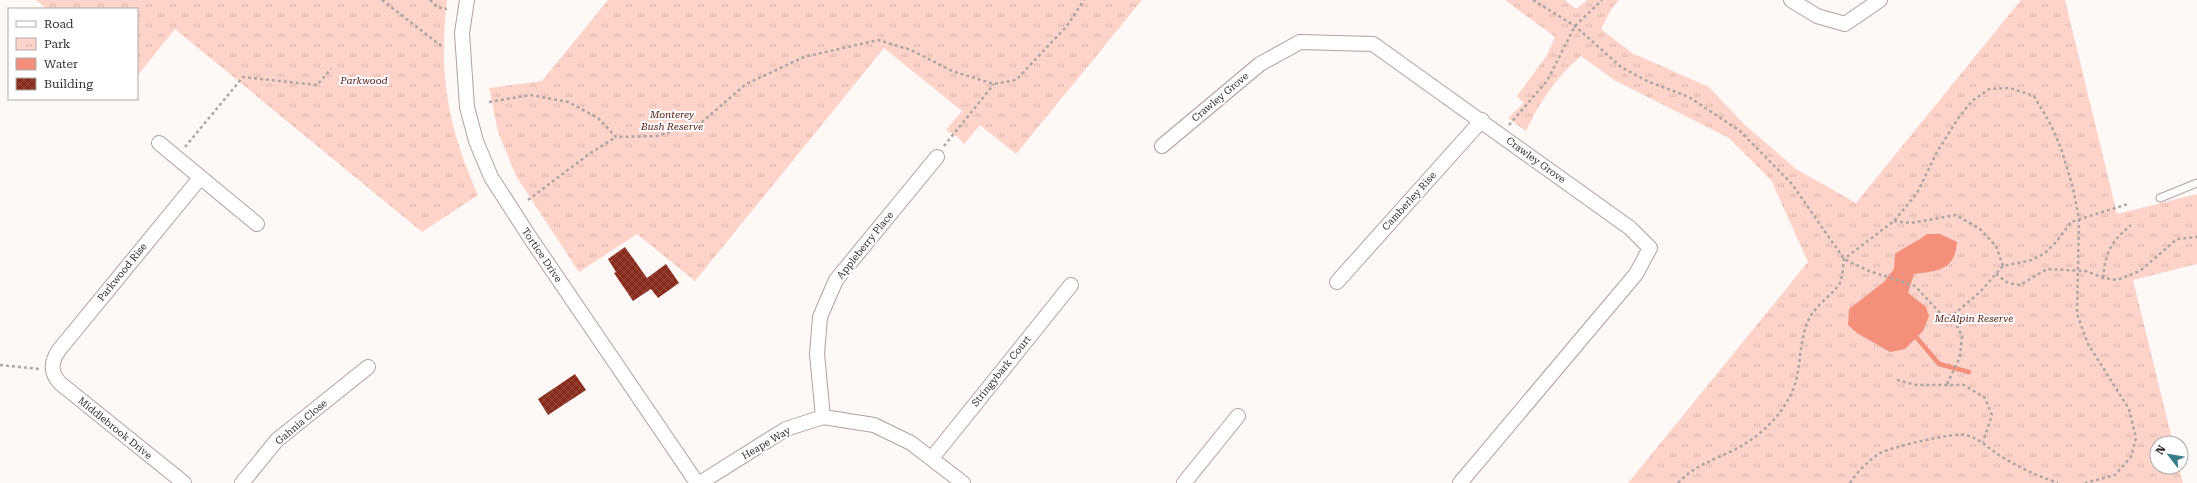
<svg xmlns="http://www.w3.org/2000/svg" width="2197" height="483" font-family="'Roboto Serif',serif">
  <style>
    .park { fill: url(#park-tufts) }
    .water { fill: #f48f7b }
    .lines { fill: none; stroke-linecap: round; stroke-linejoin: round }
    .stream { stroke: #f48f7b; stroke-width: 4.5 }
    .building { fill: url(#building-cross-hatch) }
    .lane-casing { stroke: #b0a29f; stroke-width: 9 }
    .street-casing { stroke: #b0a29f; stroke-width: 16 }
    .path { stroke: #aca7a5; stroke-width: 2.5; stroke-dasharray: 3 3; stroke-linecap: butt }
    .lane { stroke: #fff; stroke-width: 7 }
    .street { stroke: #fff; stroke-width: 14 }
    .labels { text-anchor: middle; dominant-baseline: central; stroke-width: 4; stroke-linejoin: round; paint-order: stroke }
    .park-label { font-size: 10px; font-style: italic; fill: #52130a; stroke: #fff }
    .street-label { font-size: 10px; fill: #322d2b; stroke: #fff }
  </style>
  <defs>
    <pattern id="park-tufts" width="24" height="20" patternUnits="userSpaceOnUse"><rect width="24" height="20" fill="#fdd3ca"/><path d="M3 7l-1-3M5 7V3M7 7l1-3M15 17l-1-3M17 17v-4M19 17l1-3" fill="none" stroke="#d9b5ae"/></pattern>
    <pattern id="building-cross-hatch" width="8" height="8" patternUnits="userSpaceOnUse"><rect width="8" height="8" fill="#882d1e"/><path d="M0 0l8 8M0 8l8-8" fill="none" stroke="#944a3e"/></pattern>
  </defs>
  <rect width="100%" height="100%" fill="#fef8f6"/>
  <path class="park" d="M 36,0 L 447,0 C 438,75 448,127 478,195 L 422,232 L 175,29 L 137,76 L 137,9 L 47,9 Z
    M 608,0 L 1142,0 L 1016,154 L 980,125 L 964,144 L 958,137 L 946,130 L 962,111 L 884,48 L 695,281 L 637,234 L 579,272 L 516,176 L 498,132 L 489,88 L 542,81 Z
    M 1505,0 L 1565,0 L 1576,9 L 1587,0 L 1619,0 L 1612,8 L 1601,29 L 1632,53 L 1709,87 L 1744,124 L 1796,169 L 1856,203 L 2021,0 L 2065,0 L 2117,214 L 2197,194 L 2197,264 L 2133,280 L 2173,443 L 2157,443 L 2157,467 L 2179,467 L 2183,483 L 1628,483 L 1808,262 L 1771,180 L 1729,138 L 1614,80 L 1581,56 C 1557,76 1539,103 1526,131 L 1508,118 L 1524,103 L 1517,96 L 1547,55 L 1555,37 Z"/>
  <path class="water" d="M 1927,234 L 1940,234 L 1957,242 C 1955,270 1938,271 1914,274 L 1908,293 L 1926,307 L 1929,316 L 1923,331 L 1905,349 L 1890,352 L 1857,333 L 1848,325 L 1849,309 L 1884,282 L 1894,269 L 1895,254 C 1906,246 1917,242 1927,234 Z"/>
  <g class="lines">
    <path class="stream" d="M 1917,338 L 1939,364 L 1969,372"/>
  </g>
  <path class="building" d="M 625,247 L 647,278 L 666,264 L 679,283 L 658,298 L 651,289 L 633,301 L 614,273 L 616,272 L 608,259 Z
    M 575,374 L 586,390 L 548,415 L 538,399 Z"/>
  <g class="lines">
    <defs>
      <path id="lane" d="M 2160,198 L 2197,183"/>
      <path id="street" d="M 467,0 L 462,33 L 467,107 L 476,141 L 491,177 L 529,236 L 697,483
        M 1791,0 L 1817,16 L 1845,24 L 1880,0
        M 159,143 L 257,224
        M 1162,146 L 1260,64 L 1300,42 L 1373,44 L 1630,228 L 1650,248 L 1636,274 L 1460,483
        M 1337,282 L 1482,120
        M 823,417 L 817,354 L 820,317 L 836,280 L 937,157
        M 932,458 L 1071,285
        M 184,483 L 61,384 C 50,373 50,363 59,350 L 200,178
        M 242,483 L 277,440 L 368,367
        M 700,483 L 786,429 L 823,417 L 874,425 L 911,443 L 963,483
        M 1184,483 L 1238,416"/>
    </defs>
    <use href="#lane" class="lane-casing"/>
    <use href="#street" class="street-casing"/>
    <path class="path" d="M 382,0 L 444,48
      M 430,0 L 437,7 L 447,9
      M 1533,0 L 1575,26 L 1621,67 L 1647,81 L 1689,97 L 1740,131 L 1792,184 L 1844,259 L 1869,271 L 1915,286 L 1941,314 L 1952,316 L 1980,292 L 2003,266 L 2032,260 L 2045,253 L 2057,241 L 2071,222 L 2128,204
      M 489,102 L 531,95 L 568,102 L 598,118 L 616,137 L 657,136 L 702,122 L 746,84 L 804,57 L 878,40 L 911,50 L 952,71 L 994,84 L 1016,80 L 1067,26 L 1084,0
      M 1509,125 L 1547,81 L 1575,26 L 1602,0
      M 944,146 L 994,84
      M 185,147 L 243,77 L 317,85 L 331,69
      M 528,200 L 589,154 L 616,137
      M 1894,221 L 1911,223 L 1956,215 L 1980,229 L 1996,246 L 2003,266
      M 1996,274 L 2008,283 L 2020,285 L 2047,269 L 2086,271 L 2103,278 L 2117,280 L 2140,271 L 2177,239 L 2197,237
      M 2103,278 C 2106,251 2110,243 2131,225
      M 0,365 L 39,369
      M 1897,380 L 1916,385 L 1964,385 L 1985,398 L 1992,415 L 1983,442
      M 1947,384 L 1960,357 L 1962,336 L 1952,316
      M 1678,483 C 1693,467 1712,460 1732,451 C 1756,439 1777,421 1789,398 C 1803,374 1797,344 1809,319 C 1814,307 1837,290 1840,283 C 1843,275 1843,266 1844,259 L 1894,221 L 1917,193 L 1937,152 L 1959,117 L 1972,101 L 1989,89 L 2010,88 L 2034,96 L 2051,125 L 2061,148 L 2073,188 L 2079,219 L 2077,314 L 2088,344 L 2129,409 L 2136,438 L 2131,457 L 2115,475 L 2085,483
      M 1850,483 C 1857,472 1869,460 1880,453 C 1892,447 1954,432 1966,435 C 1981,439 1990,450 2002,457 C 2020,468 2038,476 2058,483"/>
    <use href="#lane" class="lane"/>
    <use href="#street" class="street"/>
  </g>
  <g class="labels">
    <g class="park-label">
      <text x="364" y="80">Parkwood</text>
      <text x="672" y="114">Monterey<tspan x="672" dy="12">Bush Reserve</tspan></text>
      <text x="1974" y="318">McAlpin Reserve</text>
    </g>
    <g class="street-label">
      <text transform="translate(1220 97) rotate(-40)">Crawley Grove</text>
      <text transform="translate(1536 160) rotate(36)">Crawley Grove</text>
      <text transform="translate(1409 201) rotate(-48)">Camberley Rise</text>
      <text transform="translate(865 245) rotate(-51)">Appleberry Place</text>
      <text transform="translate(542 255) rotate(56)">Tortice Drive</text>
      <text transform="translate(122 272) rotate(-51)">Parkwood Rise</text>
      <text transform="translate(1001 371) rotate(-51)">Stringybark Court</text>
      <text transform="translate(301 422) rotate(-40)">Gahnia Close</text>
      <text transform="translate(115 428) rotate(39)">Middlebrook Drive</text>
      <text transform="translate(766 443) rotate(-30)">Heape Way</text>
    </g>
  </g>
  <rect x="8" y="8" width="130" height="92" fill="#ffffff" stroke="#adabaa"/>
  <rect x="16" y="21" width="20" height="6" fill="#ffffff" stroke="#adabaa"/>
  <text x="44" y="28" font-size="12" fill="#322d2b">Road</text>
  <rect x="16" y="38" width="20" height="12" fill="url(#park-tufts)" stroke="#adabaa"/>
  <text x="44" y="48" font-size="12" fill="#322d2b">Park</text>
  <rect x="16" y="58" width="20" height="12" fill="#f48f7b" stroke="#adabaa"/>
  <text x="44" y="68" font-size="12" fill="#322d2b">Water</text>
  <rect x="16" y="78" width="20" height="12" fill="url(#building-cross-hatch)" stroke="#adabaa"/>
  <text x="44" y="88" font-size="12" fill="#322d2b">Building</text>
  <g transform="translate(2169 455) rotate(301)"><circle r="19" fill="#ffffff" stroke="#adabaa"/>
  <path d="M0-3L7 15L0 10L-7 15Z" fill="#387e8a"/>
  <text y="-6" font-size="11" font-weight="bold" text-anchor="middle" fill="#322d2b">N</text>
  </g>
</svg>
